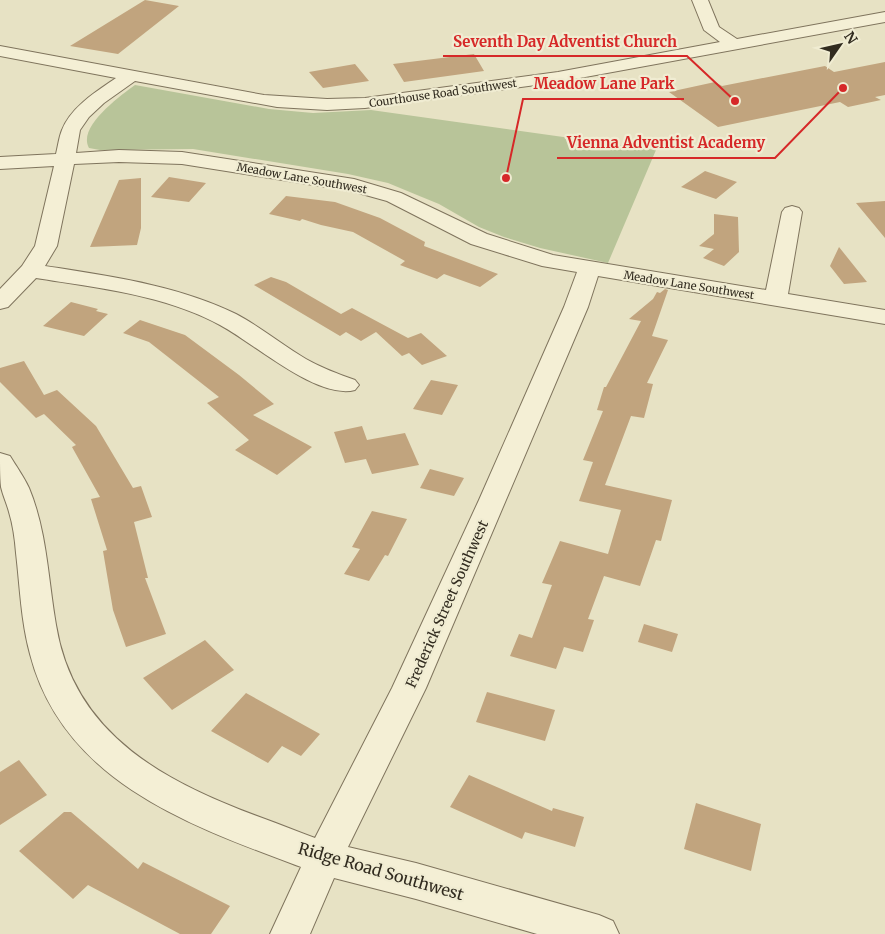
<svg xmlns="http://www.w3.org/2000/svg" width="885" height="934" font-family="Merriweather,serif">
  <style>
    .green { fill: #b8c499 }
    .building { fill: #c1a47e }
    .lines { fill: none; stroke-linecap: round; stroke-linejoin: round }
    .minor-casing { stroke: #7f745d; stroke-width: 2 }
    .minor { fill: #f4efd5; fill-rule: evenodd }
    .labels { text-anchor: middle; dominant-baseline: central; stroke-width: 4.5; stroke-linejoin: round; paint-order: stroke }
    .far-street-label { font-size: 11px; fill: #312b1f; stroke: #f0ecd2 }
    .street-label { font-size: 14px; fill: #312b1f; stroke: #f0ecd2 }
    .near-street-label { font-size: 16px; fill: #312b1f; stroke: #f0ecd2 }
    .leader { fill: none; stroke: #d62828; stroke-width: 2 }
    .callout-dot { fill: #d62828; stroke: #f0ecd2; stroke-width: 2 }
    .callout-label { font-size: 15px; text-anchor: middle; font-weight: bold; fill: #d62828; stroke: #f0ecd2; stroke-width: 4.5; stroke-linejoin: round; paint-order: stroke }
  </style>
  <rect width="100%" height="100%" fill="#e7e2c4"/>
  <path class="green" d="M 135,85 L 269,109 L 313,113 L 371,110 L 656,150 L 608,263 L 540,248 L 504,237 L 479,227 L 439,204 L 417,195 L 388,183 L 348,174 L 193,149 L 100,150 L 89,148 C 77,127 120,96 135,85 Z"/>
  <path class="building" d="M 145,0 L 179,6 L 118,54 L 70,46 Z
    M 474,54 L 484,71 L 404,82 L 393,64 Z
    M 885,62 L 885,95 L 875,97 L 881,100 L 848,107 L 840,102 L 718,127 L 669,92 L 715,82 L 722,86 L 825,66 L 834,72 Z
    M 355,64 L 369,81 L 323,88 L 309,72 Z
    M 705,171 L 737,182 L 716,199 L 681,187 Z
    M 169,177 L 206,183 L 189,202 L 151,197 Z
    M 141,178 L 141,228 L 137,245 L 90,247 L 119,180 Z
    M 286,196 L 335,202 L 380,218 L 425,242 L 424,246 L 498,274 L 480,287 L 444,274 L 437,279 L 400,265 L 405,261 L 353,232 L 321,225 L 302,219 L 300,221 L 269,214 Z
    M 885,201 L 885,238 L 856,203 Z
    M 714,214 L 738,217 L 739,252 L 724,266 L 703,258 L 714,249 L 699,246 L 714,234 Z
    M 839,247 L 867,282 L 844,284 L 830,266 Z
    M 271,277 L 286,282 L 341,314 L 352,308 L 408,338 L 421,333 L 447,356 L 422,365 L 409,353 L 402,356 L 376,332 L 361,341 L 346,332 L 340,336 L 254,285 Z
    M 665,289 L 668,290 L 652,336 L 668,340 L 647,383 L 653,384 L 644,418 L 631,416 L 605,485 L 672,500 L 661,541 L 656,540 L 640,586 L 604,576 L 588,619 L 594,620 L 583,652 L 564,647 L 556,669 L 510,656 L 519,634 L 532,638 L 552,585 L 542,583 L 560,541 L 608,554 L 621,510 L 579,501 L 593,462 L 583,460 L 603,411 L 597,410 L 604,387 L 606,387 L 641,321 L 629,319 L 653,299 L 657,292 L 660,293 Z
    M 71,302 L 98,309 L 96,311 L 108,314 L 84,336 L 43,326 Z
    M 140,320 L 185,335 L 239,375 L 274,404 L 253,415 L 312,447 L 277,475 L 235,450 L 249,440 L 207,403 L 219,397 L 149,342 L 123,333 Z
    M 24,361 L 44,395 L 57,390 L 96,426 L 133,488 L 141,486 L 152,517 L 134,522 L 148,578 L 145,578 L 166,634 L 126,647 L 113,610 L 103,551 L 107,550 L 91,499 L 100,497 L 72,447 L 76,445 L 44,414 L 36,418 L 0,382 L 0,368 Z
    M 431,380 L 458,385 L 442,415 L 413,409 Z
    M 362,426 L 367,440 L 405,433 L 419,465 L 372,474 L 366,459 L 345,463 L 334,432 Z
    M 430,469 L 464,478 L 454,496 L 420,488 Z
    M 372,511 L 407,519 L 388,556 L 385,555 L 369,581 L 344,574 L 360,549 L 352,547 Z
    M 644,624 L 678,634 L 672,652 L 638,642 Z
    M 205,640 L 234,670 L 172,710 L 143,678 Z
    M 487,692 L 555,710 L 545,741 L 476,722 Z
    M 246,693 L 320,734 L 301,756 L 282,746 L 268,763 L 211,731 Z
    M 19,760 L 47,795 L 0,825 L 0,772 Z
    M 469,775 L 552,811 L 553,808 L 584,817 L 575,847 L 525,832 L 522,839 L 450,807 Z
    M 696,803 L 761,824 L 751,871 L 684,849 Z
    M 64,812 L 71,812 L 138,869 L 143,862 L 230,906 L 211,934 L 180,934 L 88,885 L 73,899 L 19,851 Z"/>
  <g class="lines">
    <defs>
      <path id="minor" d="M 692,0 L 708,0 L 719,27 L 737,39 L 885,12 L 885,22 L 558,82 L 365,108 L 327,110 L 277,107 L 135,81 L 104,103 L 89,117 L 80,130 L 76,153 L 119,150 L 182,152 L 354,179 L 401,193 L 487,234 L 553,255 L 766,290 L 782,212 L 785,208 L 792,206 L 799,208 L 802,212 L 788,294 L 885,310 L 885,324 L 598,276 L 588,307 L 426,688 L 348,847 L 416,863 L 599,915 L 613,921 L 619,934 L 537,934 L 416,899 L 334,878 L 310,934 L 270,934 L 301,867 C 191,826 63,782 30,654 C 21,621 20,587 16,553 C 15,540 13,525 9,512 C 7,504 3,496 1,487 C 0,477 0,464 0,453 L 10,456 C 16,466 24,477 29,488 C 47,531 48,579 56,625 C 74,737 169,784 265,819 C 282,825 298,832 315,838 L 392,688 L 479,500 L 564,307 L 577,272 L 542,266 L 471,244 L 387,201 L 351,191 L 182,164 L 119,162 L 74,164 L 57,246 L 45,266 C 109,276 177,285 236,314 C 261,327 282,345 306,359 C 322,368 338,374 355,380 L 359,385 L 355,390 C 317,400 254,343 220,325 C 165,295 98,288 36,278 L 8,307 L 0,309 L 0,289 L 22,266 L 35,246 L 54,166 L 0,169 L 0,157 L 56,154 C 58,146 59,137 62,130 C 71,107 97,91 116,78 L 0,56 L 0,46 L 264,95 L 327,99 L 365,98 L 558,72 L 720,42 L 704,30 Z"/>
    </defs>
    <use href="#minor" class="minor-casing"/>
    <use href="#minor" class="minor"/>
  </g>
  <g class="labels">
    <g class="far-street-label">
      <text transform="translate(443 93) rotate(-8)">Courthouse Road Southwest</text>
      <text transform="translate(302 178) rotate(10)">Meadow Lane Southwest</text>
      <text transform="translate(689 285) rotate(9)">Meadow Lane Southwest</text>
    </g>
    <g class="street-label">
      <text transform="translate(447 604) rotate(-66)">Frederick Street Southwest</text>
    </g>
    <g class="near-street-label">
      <text transform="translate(381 871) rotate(16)">Ridge Road Southwest</text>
    </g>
  </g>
  <path class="leader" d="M735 101L687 56H443M506 178L523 99H684M843 88L775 158H557"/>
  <g class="callout-dot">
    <circle cx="735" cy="101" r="5"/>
    <circle cx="506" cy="178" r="5"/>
    <circle cx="843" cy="88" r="5"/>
  </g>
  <g class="callout-label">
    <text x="565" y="47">Seventh Day Adventist Church</text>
    <text x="604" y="89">Meadow Lane Park</text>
    <text x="666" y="148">Vienna Adventist Academy</text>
  </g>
  <g transform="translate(840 45) rotate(56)" stroke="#f0ecd2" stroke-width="4" paint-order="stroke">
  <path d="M0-4L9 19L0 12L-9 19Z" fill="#312b1f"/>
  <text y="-8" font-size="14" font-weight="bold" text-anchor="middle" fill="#312b1f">N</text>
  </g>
</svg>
